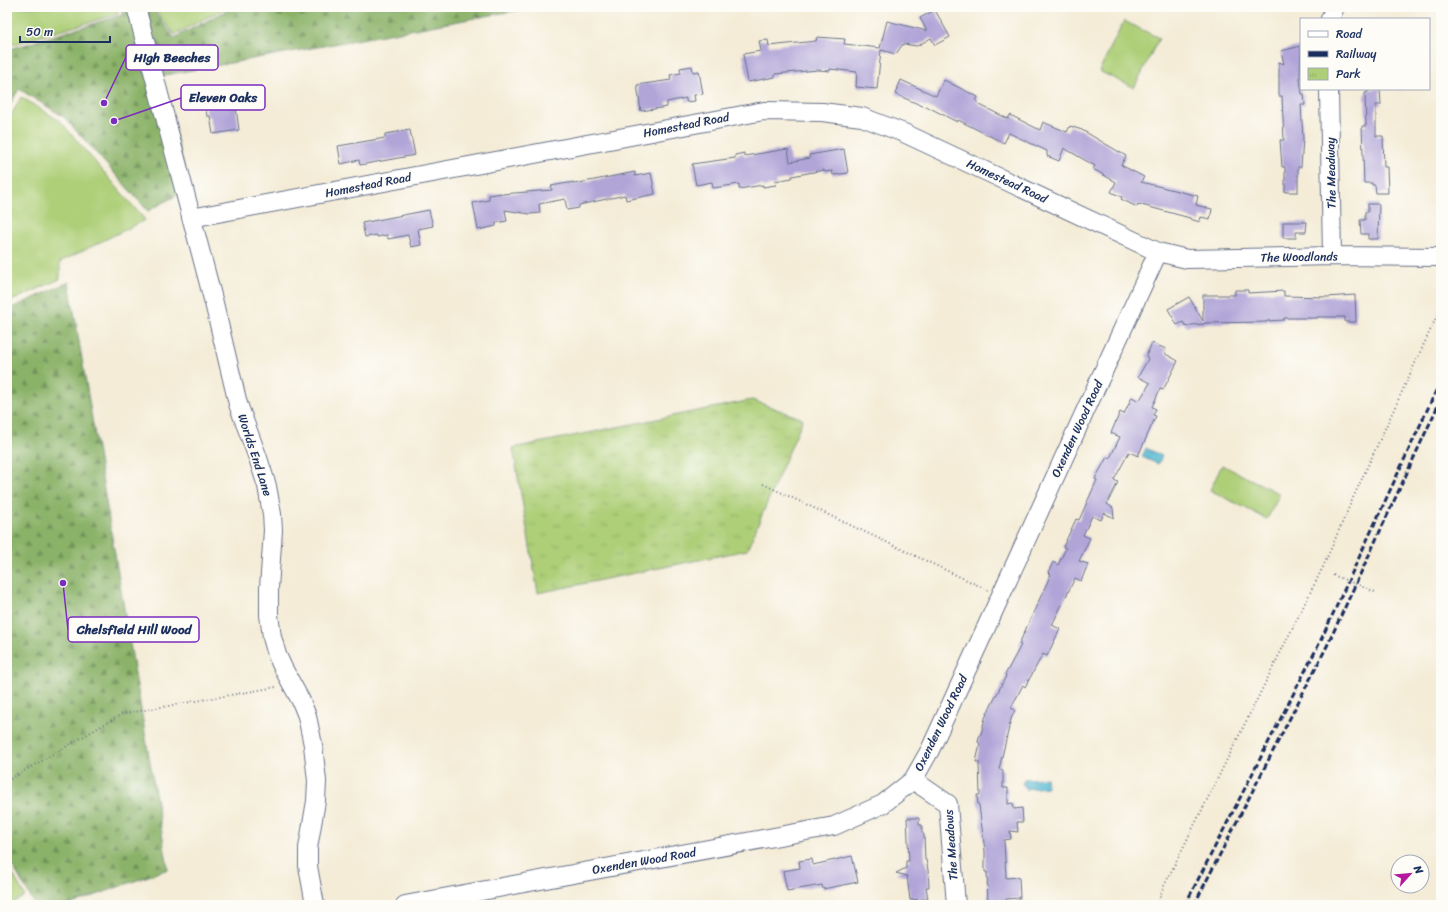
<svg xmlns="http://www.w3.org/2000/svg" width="1448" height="912" font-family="Sriracha,sans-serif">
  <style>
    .grass { fill: #aecf78; stroke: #647f6b }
    .forest { fill: url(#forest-firs); stroke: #527063 }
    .park { fill: url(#park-tufts); stroke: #647f6b }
    .water { fill: url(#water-ripples); stroke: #377498 }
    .building { fill: #b1a5d8 }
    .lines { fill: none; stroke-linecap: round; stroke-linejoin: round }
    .minor-casing { stroke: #677188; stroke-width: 20 }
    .path { stroke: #677188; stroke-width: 2; stroke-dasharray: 1 3; stroke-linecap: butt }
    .minor { stroke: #fff; stroke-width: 18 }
    .rail { stroke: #1b2f5e; stroke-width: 3; stroke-dasharray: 6 3; stroke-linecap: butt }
    .path-bridge { stroke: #677188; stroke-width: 2; stroke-dasharray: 1 3; stroke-linecap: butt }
    .labels { text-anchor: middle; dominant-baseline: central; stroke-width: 3.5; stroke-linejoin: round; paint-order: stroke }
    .street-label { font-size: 12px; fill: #1b2f5e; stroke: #fdfcf7 }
    .leader { fill: none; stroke: #7b2cbf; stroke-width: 1.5 }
    .callout-dot { fill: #7b2cbf; stroke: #fdfcf7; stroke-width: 1.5 }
    .callout { fill: #fdfcf7; stroke: #7b2cbf; stroke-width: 1.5 }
    .callout-label { font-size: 13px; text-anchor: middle; font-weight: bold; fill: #1b2f5e }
  </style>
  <defs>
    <pattern id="forest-firs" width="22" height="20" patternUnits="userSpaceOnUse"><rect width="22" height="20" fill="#8ab268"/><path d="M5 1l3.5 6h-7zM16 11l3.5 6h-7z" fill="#709159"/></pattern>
    <pattern id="park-tufts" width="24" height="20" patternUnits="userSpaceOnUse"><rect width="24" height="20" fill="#aecf78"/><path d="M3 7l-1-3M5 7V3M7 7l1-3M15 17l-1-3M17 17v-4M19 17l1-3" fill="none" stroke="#95b26a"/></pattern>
    <pattern id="water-ripples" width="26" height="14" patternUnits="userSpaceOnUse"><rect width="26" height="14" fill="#53b9d1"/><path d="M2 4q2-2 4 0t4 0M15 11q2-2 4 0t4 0" fill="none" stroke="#4497ad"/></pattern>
  </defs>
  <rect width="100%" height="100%" fill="#fdfcf7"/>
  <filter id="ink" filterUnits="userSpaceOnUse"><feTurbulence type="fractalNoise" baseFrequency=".025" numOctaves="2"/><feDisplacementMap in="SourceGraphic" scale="8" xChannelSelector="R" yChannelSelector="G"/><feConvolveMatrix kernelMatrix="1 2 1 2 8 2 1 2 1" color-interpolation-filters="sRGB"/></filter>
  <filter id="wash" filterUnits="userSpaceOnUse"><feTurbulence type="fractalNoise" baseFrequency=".012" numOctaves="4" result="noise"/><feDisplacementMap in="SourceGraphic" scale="16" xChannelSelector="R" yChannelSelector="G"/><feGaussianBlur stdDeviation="0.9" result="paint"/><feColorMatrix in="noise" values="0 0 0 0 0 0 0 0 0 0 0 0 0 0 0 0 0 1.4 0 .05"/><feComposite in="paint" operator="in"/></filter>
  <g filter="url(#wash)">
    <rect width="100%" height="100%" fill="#f4ecd7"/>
    <path class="grass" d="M 7,7 L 117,7 L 118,14 L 7,46 Z
      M 153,7 L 227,7 L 174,35 Z
      M 1124,21 L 1159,38 L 1134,88 L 1099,71 Z
      M 21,97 L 60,121 L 145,220 L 60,262 L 60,279 L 7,303 L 7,123 Z
      M 1222,465 L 1280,494 L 1267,519 L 1210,490 Z
      M 7,863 L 25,896 L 9,905 L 7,905 Z"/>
    <path class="forest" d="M 121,7 L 151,7 L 174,38 L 233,7 L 535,7 L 160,76 L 190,188 L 148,211 L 64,117 L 19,89 L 7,110 L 7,50 L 122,15 Z
      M 69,282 L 168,869 L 69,905 L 35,905 L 7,856 L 7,310 Z"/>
    <path class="park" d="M 752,400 L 803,419 L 747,550 L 538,593 L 513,448 Z"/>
    <path class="water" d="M 1146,448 L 1162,456 L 1158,464 L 1142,457 Z
      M 1046,778 L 1047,787 L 1025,789 L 1026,786 L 1024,786 L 1022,783 L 1024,782 L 1024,779 Z"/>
    <g id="blocks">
      <path class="building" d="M 935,10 L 950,37 L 935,45 L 931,38 L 917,46 L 903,44 L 896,54 L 881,50 L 877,89 L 856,87 L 857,72 L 830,69 L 830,71 L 818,70 L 775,74 L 775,77 L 748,82 L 743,54 L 761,51 L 759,41 L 768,40 L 769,46 L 816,41 L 817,37 L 845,39 L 844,44 L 880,48 L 887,21 L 927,31 L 920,18 Z
        M 1301,46 L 1300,79 L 1302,94 L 1304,94 L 1305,105 L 1301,105 L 1303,139 L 1301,167 L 1298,167 L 1298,192 L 1285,192 L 1285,167 L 1282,167 L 1280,140 L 1284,140 L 1282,96 L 1279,96 L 1279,62 L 1284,64 L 1281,51 Z
        M 692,66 L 693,72 L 699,71 L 703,94 L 694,95 L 695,101 L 686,102 L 686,98 L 667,102 L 667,107 L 641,111 L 637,85 L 671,80 L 670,75 L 681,73 L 680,68 Z
        M 901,80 L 936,96 L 944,80 L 978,97 L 976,101 L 979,103 L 978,104 L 1008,119 L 1010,115 L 1040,130 L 1043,122 L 1067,132 L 1070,126 L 1082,130 L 1126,156 L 1121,165 L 1144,177 L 1141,182 L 1198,196 L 1196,205 L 1212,209 L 1210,219 L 1201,217 L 1200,222 L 1190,219 L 1190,218 L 1138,204 L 1137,207 L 1121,199 L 1122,197 L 1111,192 L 1116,182 L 1093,169 L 1095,166 L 1064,148 L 1059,161 L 1047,156 L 1047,151 L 1009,133 L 1004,143 L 958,120 L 957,122 L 926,106 L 925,107 L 895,94 Z
        M 1368,89 L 1380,89 L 1381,105 L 1376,105 L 1376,136 L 1383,136 L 1384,167 L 1387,167 L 1388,193 L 1376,193 L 1375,185 L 1372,185 L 1372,183 L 1364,183 L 1362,126 L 1366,126 L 1365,93 L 1368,92 Z
        M 235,100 L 239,130 L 213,134 L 210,116 L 207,116 L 205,105 Z
        M 410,130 L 415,155 L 360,165 L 359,160 L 341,164 L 338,146 L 385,138 L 385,134 Z
        M 788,149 L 790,162 L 810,158 L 809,155 L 844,149 L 848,173 L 833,175 L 832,171 L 825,172 L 824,170 L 792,176 L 792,178 L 775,181 L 776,185 L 763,187 L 763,185 L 739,189 L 739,184 L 713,188 L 712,182 L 696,185 L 692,164 L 735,158 L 735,155 L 744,153 L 744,156 Z
        M 635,172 L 635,176 L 651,173 L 655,194 L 626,200 L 625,195 L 579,205 L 579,208 L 567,210 L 565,199 L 539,204 L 540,213 L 530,214 L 505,210 L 507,221 L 496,223 L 496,226 L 478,230 L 473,203 L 489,200 L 489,195 L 502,193 L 502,194 L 552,190 L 551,186 L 574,182 L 574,184 Z
        M 1368,204 L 1379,204 L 1378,239 L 1368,239 L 1368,234 L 1361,234 L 1360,220 L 1365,220 L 1365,212 L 1368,212 Z
        M 429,210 L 433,226 L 418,229 L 421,245 L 411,247 L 408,235 L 388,239 L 387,235 L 377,237 L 377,235 L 365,237 L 362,223 Z
        M 1283,222 L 1307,222 L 1306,232 L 1296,232 L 1296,238 L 1283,238 Z
        M 1235,290 L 1248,290 L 1248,293 L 1284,291 L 1284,296 L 1327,297 L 1355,295 L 1356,322 L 1345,322 L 1345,317 L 1317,317 L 1317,318 L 1284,318 L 1284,320 L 1267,321 L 1267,322 L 1204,323 L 1204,324 L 1191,325 L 1187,327 L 1183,322 L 1177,325 L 1168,309 L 1189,297 L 1203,321 L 1203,295 L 1235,295 Z
        M 1152,343 L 1166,349 L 1164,353 L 1178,361 L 1163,390 L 1160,389 L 1152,407 L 1156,409 L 1153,415 L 1156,416 L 1138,456 L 1129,452 L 1114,480 L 1118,482 L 1107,504 L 1113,508 L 1114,518 L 1104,513 L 1101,520 L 1092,516 L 1083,535 L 1090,538 L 1079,561 L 1088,564 L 1081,581 L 1075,578 L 1052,625 L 1060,629 L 1047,656 L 1043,654 L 1025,687 L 1023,685 L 1011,708 L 1015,710 L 1011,719 L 999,769 L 1003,770 L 1003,788 L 1008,788 L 1008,804 L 1013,803 L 1014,809 L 1022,808 L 1023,822 L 1017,822 L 1018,832 L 1010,831 L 1011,839 L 1004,840 L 1006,878 L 1019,877 L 1020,898 L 1006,899 L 1006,905 L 988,905 L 987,872 L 985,872 L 985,851 L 979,805 L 978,805 L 977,795 L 980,795 L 979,762 L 976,762 L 980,744 L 978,742 L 979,737 L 981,734 L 985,718 L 1006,676 L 1005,675 L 1021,645 L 1019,644 L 1051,574 L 1048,573 L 1053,562 L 1058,565 L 1066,548 L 1063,547 L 1076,519 L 1079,520 L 1097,480 L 1095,479 L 1107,457 L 1110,458 L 1120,437 L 1111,433 L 1120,412 L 1124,414 L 1132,397 L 1139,401 L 1150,383 L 1138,377 L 1148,359 L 1146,356 Z
        M 907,818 L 919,818 L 919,825 L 922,825 L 922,832 L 924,835 L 925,860 L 926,860 L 928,870 L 929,887 L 926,887 L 928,899 L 910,900 L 907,876 L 896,873 L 906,868 L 906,861 L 909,861 Z
        M 852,856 L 858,882 L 823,889 L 822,885 L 787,891 L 783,871 L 800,868 L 799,861 L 812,859 L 813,865 Z"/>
    </g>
  </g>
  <g filter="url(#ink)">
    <use href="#blocks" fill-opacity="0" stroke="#677188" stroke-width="1"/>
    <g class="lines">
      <defs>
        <path id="minor" d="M 136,7 L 214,303 L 238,404 L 258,458 L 267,486 L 272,514 L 273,530 L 269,588 L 269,615 L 272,637 L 277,655 L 283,668 L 301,701 L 307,716 L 313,745 L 317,781 L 316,801 L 308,848 L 308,866 L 315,905
          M 1330,19 L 1335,7
          M 1329,89 L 1332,256
          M 191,218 L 764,111 L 822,112 L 862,117 L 904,133 L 1158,252 L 1187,259 L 1332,256 L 1441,257
          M 913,780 L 948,804 L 956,905
          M 405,905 L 834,826 L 883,804 L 913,780 L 930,750 L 1158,252"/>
      </defs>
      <use href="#minor" class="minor-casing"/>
      <path class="path" d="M 763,484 L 988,590
        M 7,781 L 122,714 L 276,687
        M 1157,905 L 1164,886 L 1323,567 L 1353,498 L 1441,307"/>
      <use href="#minor" class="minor"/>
      <path class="rail" d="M 1185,905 L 1320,642 L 1441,380
        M 1194,905 L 1327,646 L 1441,399"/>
      <path class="path-bridge" d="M 1333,575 L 1375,592"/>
    </g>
  </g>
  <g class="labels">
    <g class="street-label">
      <text transform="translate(686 125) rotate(-11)">Homestead Road</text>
      <text transform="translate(1331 173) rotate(-91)">The Meadway</text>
      <text transform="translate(1007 181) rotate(25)">Homestead Road</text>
      <text transform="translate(368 185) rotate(-11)">Homestead Road</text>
      <text transform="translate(1299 257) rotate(-1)">The Woodlands</text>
      <text transform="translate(1077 429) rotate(-65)">Oxenden Wood Road</text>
      <text transform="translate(255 455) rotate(72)">Worlds End Lane</text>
      <text transform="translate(941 723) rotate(-64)">Oxenden Wood Road</text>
      <text transform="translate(951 845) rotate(-94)">The Meadows</text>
      <text transform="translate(644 861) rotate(-10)">Oxenden Wood Road</text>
    </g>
  </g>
  <path class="leader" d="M104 103L126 57M114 121L181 98M63 583L68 630"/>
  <g class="callout-dot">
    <circle cx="104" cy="103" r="4"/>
    <circle cx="114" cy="121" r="4"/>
    <circle cx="63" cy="583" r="4"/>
  </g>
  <g class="callout">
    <rect x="126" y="45" width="92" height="25" rx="4"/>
    <rect x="181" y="85" width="84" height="25" rx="4"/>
    <rect x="68" y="617" width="131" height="25" rx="4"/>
  </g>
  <g class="callout-label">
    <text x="172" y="62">High Beeches</text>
    <text x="223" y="102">Eleven Oaks</text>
    <text x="134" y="634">Chelsfield Hill Wood</text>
  </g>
  <rect width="1448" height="912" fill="none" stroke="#fdfcf7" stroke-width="24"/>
  <rect x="1300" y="18" width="130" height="72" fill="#fdfcf7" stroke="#a3aaba"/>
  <rect x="1308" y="31" width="20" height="6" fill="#ffffff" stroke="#a3aaba"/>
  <text x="1336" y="38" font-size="12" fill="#1b2f5e">Road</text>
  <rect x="1308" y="51" width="20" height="6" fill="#1b2f5e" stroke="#a3aaba"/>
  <text x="1336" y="58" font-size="12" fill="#1b2f5e">Railway</text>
  <rect x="1308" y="68" width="20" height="12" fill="url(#park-tufts)" stroke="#a3aaba"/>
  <text x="1336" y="78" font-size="12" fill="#1b2f5e">Park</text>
  <g transform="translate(1410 874) rotate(63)"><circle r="19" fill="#fdfcf7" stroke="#a3aaba"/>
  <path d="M0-3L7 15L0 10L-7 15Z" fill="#b5179e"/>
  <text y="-6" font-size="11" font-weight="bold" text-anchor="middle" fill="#1b2f5e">N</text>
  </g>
  <path d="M20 36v6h90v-6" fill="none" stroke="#1b2f5e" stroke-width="2"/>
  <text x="26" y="36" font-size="12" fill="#1b2f5e" stroke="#fdfcf7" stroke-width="3" paint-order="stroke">50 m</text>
</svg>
